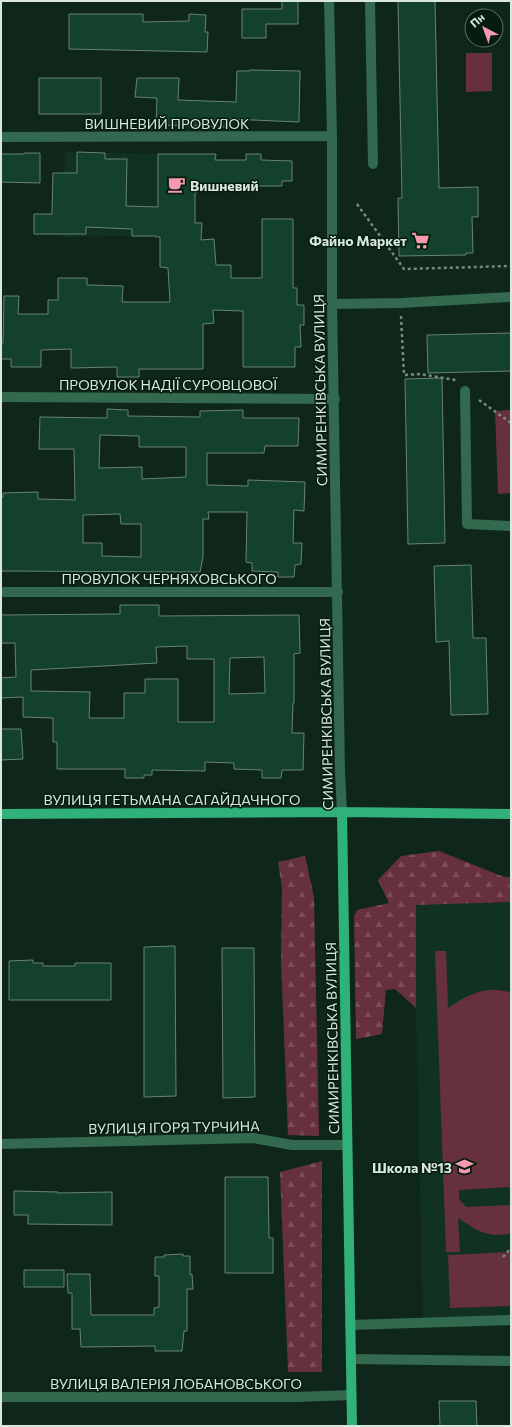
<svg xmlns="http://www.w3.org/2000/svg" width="512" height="1427" font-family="Commissioner,sans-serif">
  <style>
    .built { fill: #113222 }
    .green { fill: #66303d }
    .forest { fill: url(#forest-firs) }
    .building { fill: #13412b; stroke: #688373; fill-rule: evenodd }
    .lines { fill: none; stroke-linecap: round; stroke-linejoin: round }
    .path { stroke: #788b80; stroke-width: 2.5; stroke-dasharray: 3 3; stroke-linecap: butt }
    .minor { stroke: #33694e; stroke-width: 10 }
    .major { stroke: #30b179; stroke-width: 10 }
    .labels { text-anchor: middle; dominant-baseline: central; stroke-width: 3; stroke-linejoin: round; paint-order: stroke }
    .street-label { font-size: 14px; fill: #d9e7de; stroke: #051d11 }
    .poi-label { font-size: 14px; font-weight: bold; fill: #d9e7de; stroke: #051d11; text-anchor: end }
  </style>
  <defs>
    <pattern id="forest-firs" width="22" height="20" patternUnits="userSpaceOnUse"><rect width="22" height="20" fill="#66303d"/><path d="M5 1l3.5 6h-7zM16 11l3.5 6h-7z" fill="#7b4e59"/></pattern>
  </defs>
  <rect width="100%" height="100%" fill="#0f271a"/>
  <path class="built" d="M 65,152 L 158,154 L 158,213 L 132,213 L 132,236 L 62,237 Z
    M 511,902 L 511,1326 L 423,1328 L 416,1008 L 416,904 Z"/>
  <path class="green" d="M 466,53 L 492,53 L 492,91 L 466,92 Z
    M 511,410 L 511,493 L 498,494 L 495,411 Z
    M 435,951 L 446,951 L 448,1008 C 468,995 486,984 511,993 L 511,1187 L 459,1190 L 459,1199 L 466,1207 L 511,1205 L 511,1233 C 488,1239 476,1230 458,1218 L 460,1252 L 446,1252 Z
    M 511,1252 L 511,1306 L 450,1308 L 448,1255 Z"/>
  <path class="forest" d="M 439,851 L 504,877 L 511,877 L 511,902 L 416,905 L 416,1008 L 395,989 L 386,990 L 382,1034 L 356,1039 L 354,916 L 357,910 L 389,903 L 378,880 L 401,856 Z
    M 305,856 L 314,897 L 319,1136 L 288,1135 L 281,960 L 282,888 L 278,862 Z
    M 322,1161 L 322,1372 L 288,1372 L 280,1172 Z"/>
  <path class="building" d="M 282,1 L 298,1 L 298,24 L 266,24 L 266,38 L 242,38 L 242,9 L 282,9 Z
    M 398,1 L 435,1 L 439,188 L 478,187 L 478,217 L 472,217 L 473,253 L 466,253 L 466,255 L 399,256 L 398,198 L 402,198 Z
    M 69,14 L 143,14 L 143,22 L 189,21 L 189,14 L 206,15 L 205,32 L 208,32 L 207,52 L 69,49 Z
    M 250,70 L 300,71 L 299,122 L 230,119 L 230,127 L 156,125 L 157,98 L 135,97 L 137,78 L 179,78 L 178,100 L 236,102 L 237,71 L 250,71 Z
    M 39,78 L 101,78 L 101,114 L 39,114 Z
    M 77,152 L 105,153 L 105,159 L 127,159 L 126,206 L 158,207 L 158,154 L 216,154 L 215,160 L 246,160 L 246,154 L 261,154 L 261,160 L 292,161 L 292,181 L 282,181 L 282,186 L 239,186 L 239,185 L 209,185 L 195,193 L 195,223 L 202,223 L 201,240 L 214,239 L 216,265 L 231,265 L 231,278 L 262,278 L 262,219 L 293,219 L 293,288 L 297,288 L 297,305 L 304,305 L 304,325 L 300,325 L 301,347 L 295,347 L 295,367 L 243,367 L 243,311 L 213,310 L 214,323 L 203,324 L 203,369 L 139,369 L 139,377 L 117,377 L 117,367 L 71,368 L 71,349 L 41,350 L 41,367 L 11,367 L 11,359 L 1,359 L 1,343 L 3,343 L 4,296 L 19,296 L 18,314 L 48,314 L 48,300 L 58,300 L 58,278 L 87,278 L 87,285 L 123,286 L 122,302 L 170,302 L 168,268 L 160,267 L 160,237 L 156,237 L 156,236 L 132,236 L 132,229 L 86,227 L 86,234 L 34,234 L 34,214 L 52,214 L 53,173 L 77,173 Z
    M 24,153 L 40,153 L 40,183 L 1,182 L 1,154 L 24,154 Z
    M 511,333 L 511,371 L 428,373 L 427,335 Z
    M 442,378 L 445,543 L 408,544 L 405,379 Z
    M 107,409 L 128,410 L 128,416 L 200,417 L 200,411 L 243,410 L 243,418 L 299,418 L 298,446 L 265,446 L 264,453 L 207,453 L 207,485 L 248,486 L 248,480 L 305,482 L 304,511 L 294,510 L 293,543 L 302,543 L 301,564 L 295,565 L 294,577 L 278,577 L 278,572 L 252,571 L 252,563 L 246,562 L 247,512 L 208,512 L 209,519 L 203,519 L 203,557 L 200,572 L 1,571 L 1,497 L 3,497 L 3,493 L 38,492 L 38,499 L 75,500 L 74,449 L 39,449 L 40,417 L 107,418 ZM 100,435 L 139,436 L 139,447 L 186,447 L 186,477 L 142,479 L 142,467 L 99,468 ZM 120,514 L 121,524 L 141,524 L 141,557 L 102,556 L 102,543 L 83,543 L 83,515 Z
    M 471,565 L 473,638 L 486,638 L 488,714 L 451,715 L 449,641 L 436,642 L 434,566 Z
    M 120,605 L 159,605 L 159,616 L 299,615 L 300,653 L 294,654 L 294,703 L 293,703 L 292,733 L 304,733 L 303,770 L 282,770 L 281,778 L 262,778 L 262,770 L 234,769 L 234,763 L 205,762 L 205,771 L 152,770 L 152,775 L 144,775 L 144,778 L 125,778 L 125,769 L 57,769 L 57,742 L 53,742 L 53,718 L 23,717 L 23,697 L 1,698 L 1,678 L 16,677 L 15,643 L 1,643 L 1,615 L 120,614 ZM 187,646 L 187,659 L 214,659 L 214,722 L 178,722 L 178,679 L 145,679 L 145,693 L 124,693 L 124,718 L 89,718 L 90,692 L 31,691 L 31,670 L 157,663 L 156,647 ZM 264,657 L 265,693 L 229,694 L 230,658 Z
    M 1,729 L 21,729 L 23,759 L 1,760 Z
    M 175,946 L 176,1096 L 144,1097 L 144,947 Z
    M 222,948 L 254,948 L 255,1097 L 223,1098 Z
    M 33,960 L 33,963 L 43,963 L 43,966 L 75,966 L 75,963 L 111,963 L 111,1000 L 9,1000 L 9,961 Z
    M 225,1177 L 268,1177 L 269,1238 L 273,1238 L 273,1273 L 225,1273 Z
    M 14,1191 L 58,1192 L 58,1193 L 112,1192 L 112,1225 L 28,1224 L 28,1215 L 14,1215 Z
    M 183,1254 L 183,1256 L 190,1256 L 190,1275 L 192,1274 L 193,1289 L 187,1289 L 187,1331 L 184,1331 L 182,1351 L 155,1351 L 155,1346 L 81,1347 L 80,1329 L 72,1329 L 72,1293 L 68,1293 L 67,1274 L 90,1274 L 91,1315 L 154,1315 L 154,1308 L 159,1307 L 159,1276 L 155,1276 L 155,1257 L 164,1257 L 164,1255 Z
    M 24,1270 L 64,1270 L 64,1287 L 24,1287 Z
    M 439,1401 L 476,1401 L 477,1426 L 440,1426 Z"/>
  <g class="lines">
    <path class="path" d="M 357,204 L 404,269 L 511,266
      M 401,316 L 404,375 L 420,374 L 456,380
      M 479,400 L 511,423
      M 503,1257 L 511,1248"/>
    <path class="minor" d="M 329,1 L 332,136 L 332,304 L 340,772 L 342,812
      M 370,1 L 373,164
      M 1,137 L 332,136
      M 332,304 L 401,303 L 511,297
      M 465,391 L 467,524 L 511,526
      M 1,397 L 335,399
      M 1,592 L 338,592
      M 1,1144 L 253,1138 L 292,1145 L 347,1145
      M 350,1325 L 511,1320
      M 351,1359 L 511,1361
      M 1,1397 L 297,1397 L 351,1395"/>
    <path class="major" d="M 342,812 L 352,1426
      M 1,814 L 342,812 L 511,814"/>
  </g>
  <defs>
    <symbol id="cafe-bare" viewBox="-9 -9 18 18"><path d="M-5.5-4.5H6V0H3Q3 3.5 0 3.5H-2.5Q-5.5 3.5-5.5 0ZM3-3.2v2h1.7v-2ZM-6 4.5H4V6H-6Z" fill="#f39aac" stroke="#051d11" stroke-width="2.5" paint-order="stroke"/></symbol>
    <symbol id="supermarket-bare" viewBox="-9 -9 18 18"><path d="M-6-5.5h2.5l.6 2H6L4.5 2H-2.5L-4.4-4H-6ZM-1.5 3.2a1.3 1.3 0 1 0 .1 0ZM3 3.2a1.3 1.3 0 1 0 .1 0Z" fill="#f39aac" stroke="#051d11" stroke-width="2.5" paint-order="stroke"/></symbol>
    <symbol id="school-bare" viewBox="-9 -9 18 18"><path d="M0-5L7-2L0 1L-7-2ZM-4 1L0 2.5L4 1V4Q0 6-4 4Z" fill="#f39aac" stroke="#051d11" stroke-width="2.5" paint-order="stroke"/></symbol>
  </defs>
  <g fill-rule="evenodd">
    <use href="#cafe-bare" x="164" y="172" width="25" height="25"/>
    <use href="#supermarket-bare" x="408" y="228" width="25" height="25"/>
    <use href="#school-bare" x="452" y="1154" width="25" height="25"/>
  </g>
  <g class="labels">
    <g class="street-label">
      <text x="167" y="123">ВИШНЕВИЙ ПРОВУЛОК</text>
      <text x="168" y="384">ПРОВУЛОК НАДІЇ СУРОВЦОВОЇ</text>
      <text transform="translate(320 390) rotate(-91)">СИМИРЕНКІВСЬКА ВУЛИЦЯ</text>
      <text x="169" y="578">ПРОВУЛОК ЧЕРНЯХОВСЬКОГО</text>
      <text transform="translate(326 714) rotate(-91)">СИМИРЕНКІВСЬКА ВУЛИЦЯ</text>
      <text x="172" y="799">ВУЛИЦЯ ГЕТЬМАНА САГАЙДАЧНОГО</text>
      <text transform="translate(332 1038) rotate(-91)">СИМИРЕНКІВСЬКА ВУЛИЦЯ</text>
      <text transform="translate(174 1127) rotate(-1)">ВУЛИЦЯ ІГОРЯ ТУРЧИНА</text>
      <text x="176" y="1383">ВУЛИЦЯ ВАЛЕРІЯ ЛОБАНОВСЬКОГО</text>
    </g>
    <g class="poi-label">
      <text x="190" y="185" text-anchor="start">Вишневий</text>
      <text x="407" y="240">Файно Маркет</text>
      <text x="452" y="1167">Школа №13</text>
    </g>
  </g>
  <rect width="512" height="1427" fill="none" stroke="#d9e7de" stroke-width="4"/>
  <g transform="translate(484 28) rotate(319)"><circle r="19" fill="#051d11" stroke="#5a6e63"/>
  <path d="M0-3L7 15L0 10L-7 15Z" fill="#f39aac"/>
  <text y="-6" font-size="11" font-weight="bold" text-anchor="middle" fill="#d9e7de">Пн</text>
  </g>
</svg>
